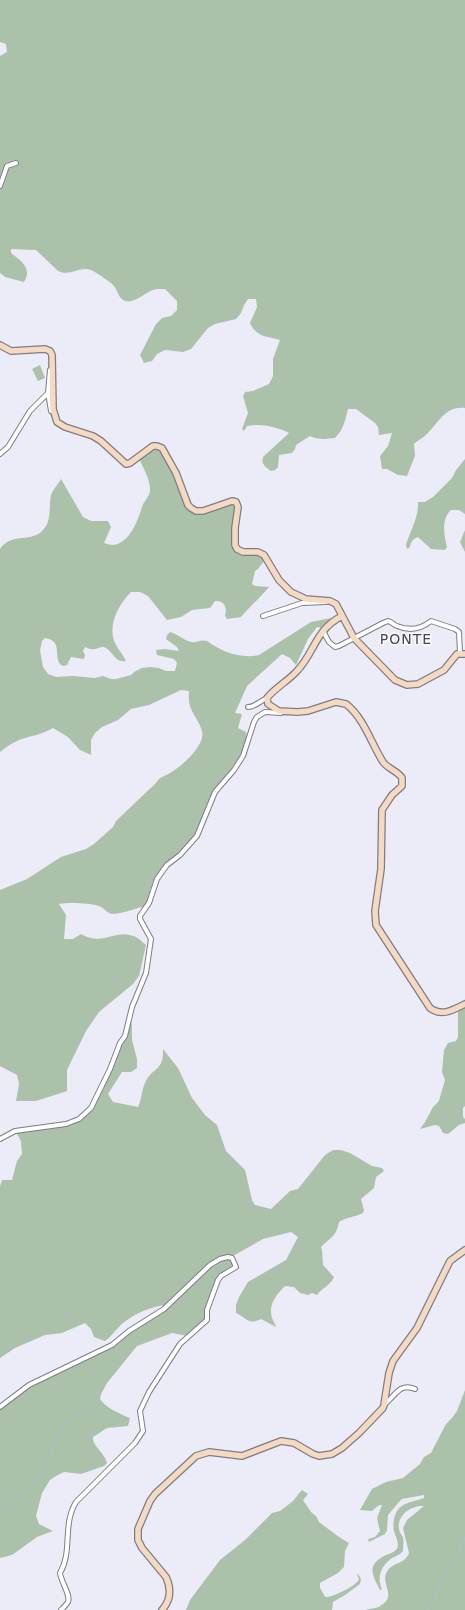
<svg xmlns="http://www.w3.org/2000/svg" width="465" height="1610" font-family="'DejaVu Sans',sans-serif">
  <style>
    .green { fill: #abc1aa }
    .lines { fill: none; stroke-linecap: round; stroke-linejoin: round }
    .stream { stroke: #a6c3d9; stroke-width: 1 }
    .street-casing { stroke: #7d7d87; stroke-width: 6 }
    .secondary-casing { stroke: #7d7d87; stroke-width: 8 }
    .street { stroke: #fff; stroke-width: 4 }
    .secondary { stroke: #f5dac1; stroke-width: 5.5 }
    .labels { text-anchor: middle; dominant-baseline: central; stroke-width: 3; stroke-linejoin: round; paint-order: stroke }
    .quarter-label { font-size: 14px; letter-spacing: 1px; fill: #45454e; stroke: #f9f9fe }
  </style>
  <rect width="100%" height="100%" fill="#ebecf7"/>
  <path class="green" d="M 0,0 L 465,0 L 465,408 C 446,405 438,423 427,434 C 423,438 418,440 414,444 L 415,456 L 407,476 L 398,475 L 387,469 L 382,469 L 380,456 L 388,446 L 392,433 L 379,435 L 378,427 L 375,423 L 356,409 L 348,409 C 345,420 344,429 335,438 C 326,439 318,440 310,436 L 296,445 L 295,449 L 292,453 L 279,455 L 278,467 L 275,470 L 271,471 C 265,467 261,464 263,457 L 289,433 C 277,427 260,423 247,426 L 244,431 L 242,429 L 248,413 L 243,396 L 245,392 L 253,391 L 269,384 L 273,376 L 273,359 L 280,340 C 267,336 257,338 250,323 L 257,307 L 256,299 L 248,299 L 244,305 L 241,313 L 236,319 L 215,324 L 208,328 L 191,349 L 183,352 L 165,350 L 157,354 L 152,361 L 144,363 L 140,355 L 156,324 L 162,318 L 171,316 L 177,310 L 177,301 L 165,289 C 162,289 159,289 156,289 C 146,291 135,304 125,301 C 118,298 118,291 114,286 C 112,283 96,272 91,270 C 79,266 71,277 58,271 L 36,250 L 11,249 L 11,253 C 20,260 33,268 24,282 L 5,277 L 0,273 L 0,56 L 7,52 L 6,44 L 0,42 Z
    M 40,365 L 45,378 L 38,381 L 32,369 Z
    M 153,448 L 161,449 L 194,512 L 231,503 L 235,506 L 232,529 L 233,547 L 260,556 L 264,561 L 258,569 L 255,571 L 252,584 L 255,586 L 269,587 C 260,598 250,606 241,617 L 227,619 L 225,615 C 228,607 223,600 215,601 L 210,608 L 192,610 L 181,617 L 167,620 L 148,596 L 140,592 L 131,592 C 119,604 107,625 115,643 C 118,649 123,655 126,661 C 115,663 114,653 106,648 C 101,645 99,649 94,649 C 91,650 88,648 85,647 L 83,651 L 85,655 L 84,659 L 71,657 L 67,665 L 63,666 C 51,660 65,641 45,638 L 42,641 L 40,650 L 43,667 L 48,674 L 56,677 L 73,676 L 95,678 L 103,676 L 111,679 L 116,679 L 131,675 L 134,672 L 142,668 L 150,667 L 159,668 L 166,671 L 175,671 L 177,663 L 174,659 L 157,655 L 156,650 L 165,649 L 179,651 L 177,647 L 166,639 L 167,635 L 170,632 C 178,634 183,640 191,642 C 197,643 201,639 207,641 C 222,652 241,659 259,655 L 311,622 L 331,618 L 322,628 L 317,627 L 308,639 L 296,665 L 290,658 L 282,654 L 247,686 L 235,713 L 242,714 L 238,728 L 246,732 C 251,752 219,781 210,798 C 204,809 202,823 195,834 C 185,850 166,861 157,875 C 151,883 149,896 146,906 C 136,908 122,914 112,914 C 106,913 105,908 99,906 C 91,903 68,902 59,904 L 66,915 L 64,939 L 73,939 L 81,934 C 104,947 113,929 133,936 C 138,937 142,942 146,945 L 139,976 L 133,984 L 99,1012 L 86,1031 L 67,1070 L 67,1091 L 36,1101 L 16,1101 L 19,1084 L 17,1075 L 0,1066 L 0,890 L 27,879 L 61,857 L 86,849 L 94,844 L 113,827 L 116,821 L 156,783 C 162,775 162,778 170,773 C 181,767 206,745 202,731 C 197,714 187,712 189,691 L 181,690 L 149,705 L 131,709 L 118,720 L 102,727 L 95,733 L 91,740 L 91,755 L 80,750 L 68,737 L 53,728 C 39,736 32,735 19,740 C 12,743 6,747 0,752 L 0,549 C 13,530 34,546 46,526 C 51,518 49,505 51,495 C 53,490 58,484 61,479 L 83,517 L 91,521 L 108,521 L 111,527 L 104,543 C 107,544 111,545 113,545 C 130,543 138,520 142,507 C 144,501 149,497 150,491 C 151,481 143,467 139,459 Z
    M 465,459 L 465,514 L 459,510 L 451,510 C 441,519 444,535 447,547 L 445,550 L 431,549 L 418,537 C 413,539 411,541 410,547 L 407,549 L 406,545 C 410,531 419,517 418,502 L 425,502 L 433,497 L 452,478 L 456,470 Z
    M 465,530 L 465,552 L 460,542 Z
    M 465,1007 L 465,1106 L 463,1108 L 463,1117 L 465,1119 L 465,1123 L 459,1125 L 448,1134 L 443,1133 L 439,1126 L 435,1125 L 420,1129 L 425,1122 L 433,1107 L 439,1101 L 440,1097 L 445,1080 L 442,1072 L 444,1050 L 448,1043 L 456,1041 L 458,1037 L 458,1012 Z
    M 130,1022 L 132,1024 L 132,1040 L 137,1059 L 137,1068 L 131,1072 L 122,1072 L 108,1094 L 113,1102 L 138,1107 C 142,1099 141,1092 145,1083 C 152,1067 164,1072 163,1049 L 178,1068 L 192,1098 L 205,1115 L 217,1125 L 226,1151 L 245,1170 L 252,1200 L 255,1205 L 271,1209 L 290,1191 L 298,1189 L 325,1155 L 333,1150 L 341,1150 L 350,1153 L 372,1166 L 382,1168 L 384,1171 L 376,1177 L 374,1188 L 361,1199 L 364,1210 L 363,1213 C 355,1217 347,1217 339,1222 C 336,1237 331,1237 321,1247 L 322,1250 L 323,1265 L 334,1277 C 331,1285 322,1288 317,1295 L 312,1293 L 308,1295 L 300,1293 L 294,1287 L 285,1286 C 276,1295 268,1305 272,1318 C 273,1321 275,1323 276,1327 L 261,1319 C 248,1325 248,1319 236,1313 L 236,1305 L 239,1297 L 248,1282 L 286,1260 L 298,1237 L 291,1232 L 263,1239 L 233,1256 L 229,1255 L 203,1269 L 166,1305 C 152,1306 134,1314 123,1323 C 116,1329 112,1336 105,1341 L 94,1337 L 91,1329 L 85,1323 L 62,1333 L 45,1335 L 15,1348 L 0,1358 L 0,1186 L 2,1180 L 12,1180 L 17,1161 L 22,1154 L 21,1141 L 16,1132 C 41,1129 68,1128 89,1113 Z
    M 225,1258 L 230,1260 L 234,1265 L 219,1276 L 205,1320 L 188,1336 L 172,1333 L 137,1346 L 107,1383 L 101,1394 L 100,1399 C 106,1408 120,1414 130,1418 L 128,1426 L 107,1428 L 93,1437 C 92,1446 105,1453 107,1463 L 104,1466 L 81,1474 L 64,1472 L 56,1476 L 50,1480 L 42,1493 L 36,1516 L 39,1524 L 53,1531 L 37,1537 L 12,1555 L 0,1558 L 0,1410 L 30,1387 L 116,1345 L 130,1333 L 167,1308 L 209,1267 Z
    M 465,1390 L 465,1610 L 365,1610 C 370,1608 376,1609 380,1606 C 399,1596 378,1583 388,1570 C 394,1562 405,1564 409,1553 L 403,1528 L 407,1520 L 424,1506 C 412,1505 397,1514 399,1529 C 399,1532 402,1535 403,1538 C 404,1542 403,1547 403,1551 C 400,1555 396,1556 392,1558 C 382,1565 376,1577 382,1589 L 380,1590 C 372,1574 366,1565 386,1555 C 390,1554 394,1552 397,1549 C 399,1544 397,1539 395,1534 C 393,1529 393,1525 394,1519 C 398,1502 410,1503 424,1498 L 424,1495 L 402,1499 L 399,1502 L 388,1515 L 387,1530 L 385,1534 L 369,1542 L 368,1539 L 375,1537 L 380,1531 L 377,1518 L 382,1505 L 379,1505 L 372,1511 L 360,1510 L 372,1489 L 386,1482 L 403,1478 L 420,1464 L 424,1457 L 431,1453 L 446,1424 L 452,1418 L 457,1411 Z
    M 302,1490 L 308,1494 L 303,1500 L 311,1512 L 316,1516 L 319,1522 L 339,1537 L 349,1543 L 345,1551 L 344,1567 L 338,1573 L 320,1583 L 320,1588 L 325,1597 C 332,1598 358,1585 359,1579 L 357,1575 L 358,1574 L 361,1579 L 360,1584 L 345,1595 L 333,1602 L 332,1610 L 186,1610 L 190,1600 L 220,1560 L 245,1540 L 272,1513 L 280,1511 L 293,1501 Z"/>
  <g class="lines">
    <path class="stream" d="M 0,1511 L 30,1488 L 48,1460 L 65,1422 L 93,1405
      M 458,1556 L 465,1538
      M 428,1610 L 437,1592 L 440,1581 L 457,1559"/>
    <defs>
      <path id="street" d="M 0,186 L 7,166 L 16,163
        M 50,370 L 48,393 L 51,411
        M 0,454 L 8,447 L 30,411 L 48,393
        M 263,616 L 302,603 L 326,602
        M 323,631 L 329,642 L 335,647 L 339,646 L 383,623 L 388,621 C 392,622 394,625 397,626 C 409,631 421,629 431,621 L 455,629 L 459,632 L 460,653
        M 248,707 C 255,707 260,701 267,698
        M 0,1139 L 15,1131 L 66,1124 L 79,1119 L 91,1108 L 110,1069 L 120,1043 L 125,1036 L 132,1007 L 146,973 L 151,939 L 140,919 L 140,916 L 149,903 L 157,879 L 167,865 L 180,855 L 197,836 L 215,792 L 234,770 L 243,756 L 254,722 L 257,717 L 265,712 L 281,713
        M 384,1405 C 395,1396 400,1382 415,1389
        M 0,1407 L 29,1385 L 112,1345 L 129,1331 L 164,1309 L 210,1265 L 220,1259 L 228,1257 L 232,1258 L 236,1267 L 221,1276 L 218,1280 L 207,1310 L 207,1320 L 180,1344 L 149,1392 L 140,1411 L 143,1431 L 135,1443 L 76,1502 C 62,1525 73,1551 60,1573 C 61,1582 71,1595 68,1602 C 66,1605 63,1608 61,1610"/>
      <path id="secondary" d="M 0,345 L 11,351 L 45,349 L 50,351 L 52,355 L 53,409 L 57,422 L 65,427 L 93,436 L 101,441 L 126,464 L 130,463 L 153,446 L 157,446 L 162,448 L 176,473 L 188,505 L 191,508 L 196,511 L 203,511 L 232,501 L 236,502 L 238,507 L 235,528 L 235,545 L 237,549 L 243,552 L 258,552 L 264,555 L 279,580 L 291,592 L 306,599 L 330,601 L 336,604 L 354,638 L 395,680 L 407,685 L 418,684 L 444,670 L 457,654 L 465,654
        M 342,616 C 315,630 315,652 297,671 C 288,681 275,688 267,698 L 268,704 L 279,711 L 298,712 L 308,711 L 336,702 L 346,704 C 364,718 371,743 383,762 C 388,769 398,771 402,778 L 402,786 L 392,795 L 382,810 L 381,869 L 375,911 L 376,925 L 430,1008 C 442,1017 453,1010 465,1004
        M 162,1610 C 171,1600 171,1588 166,1577 L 142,1548 L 138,1540 L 138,1529 L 150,1501 L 155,1494 L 196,1456 L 209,1452 L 242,1456 L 281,1441 L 294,1443 L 313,1454 L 319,1456 L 332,1454 L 342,1448 L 359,1433 L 383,1408 L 384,1405 L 389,1373 L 393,1361 L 417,1328 L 450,1261 L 465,1250"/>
    </defs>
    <use href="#street" class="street-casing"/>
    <use href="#secondary" class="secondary-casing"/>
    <use href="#street" class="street"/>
    <use href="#secondary" class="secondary"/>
  </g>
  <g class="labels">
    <g class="quarter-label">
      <text x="406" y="639">PONTE</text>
    </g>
  </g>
</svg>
